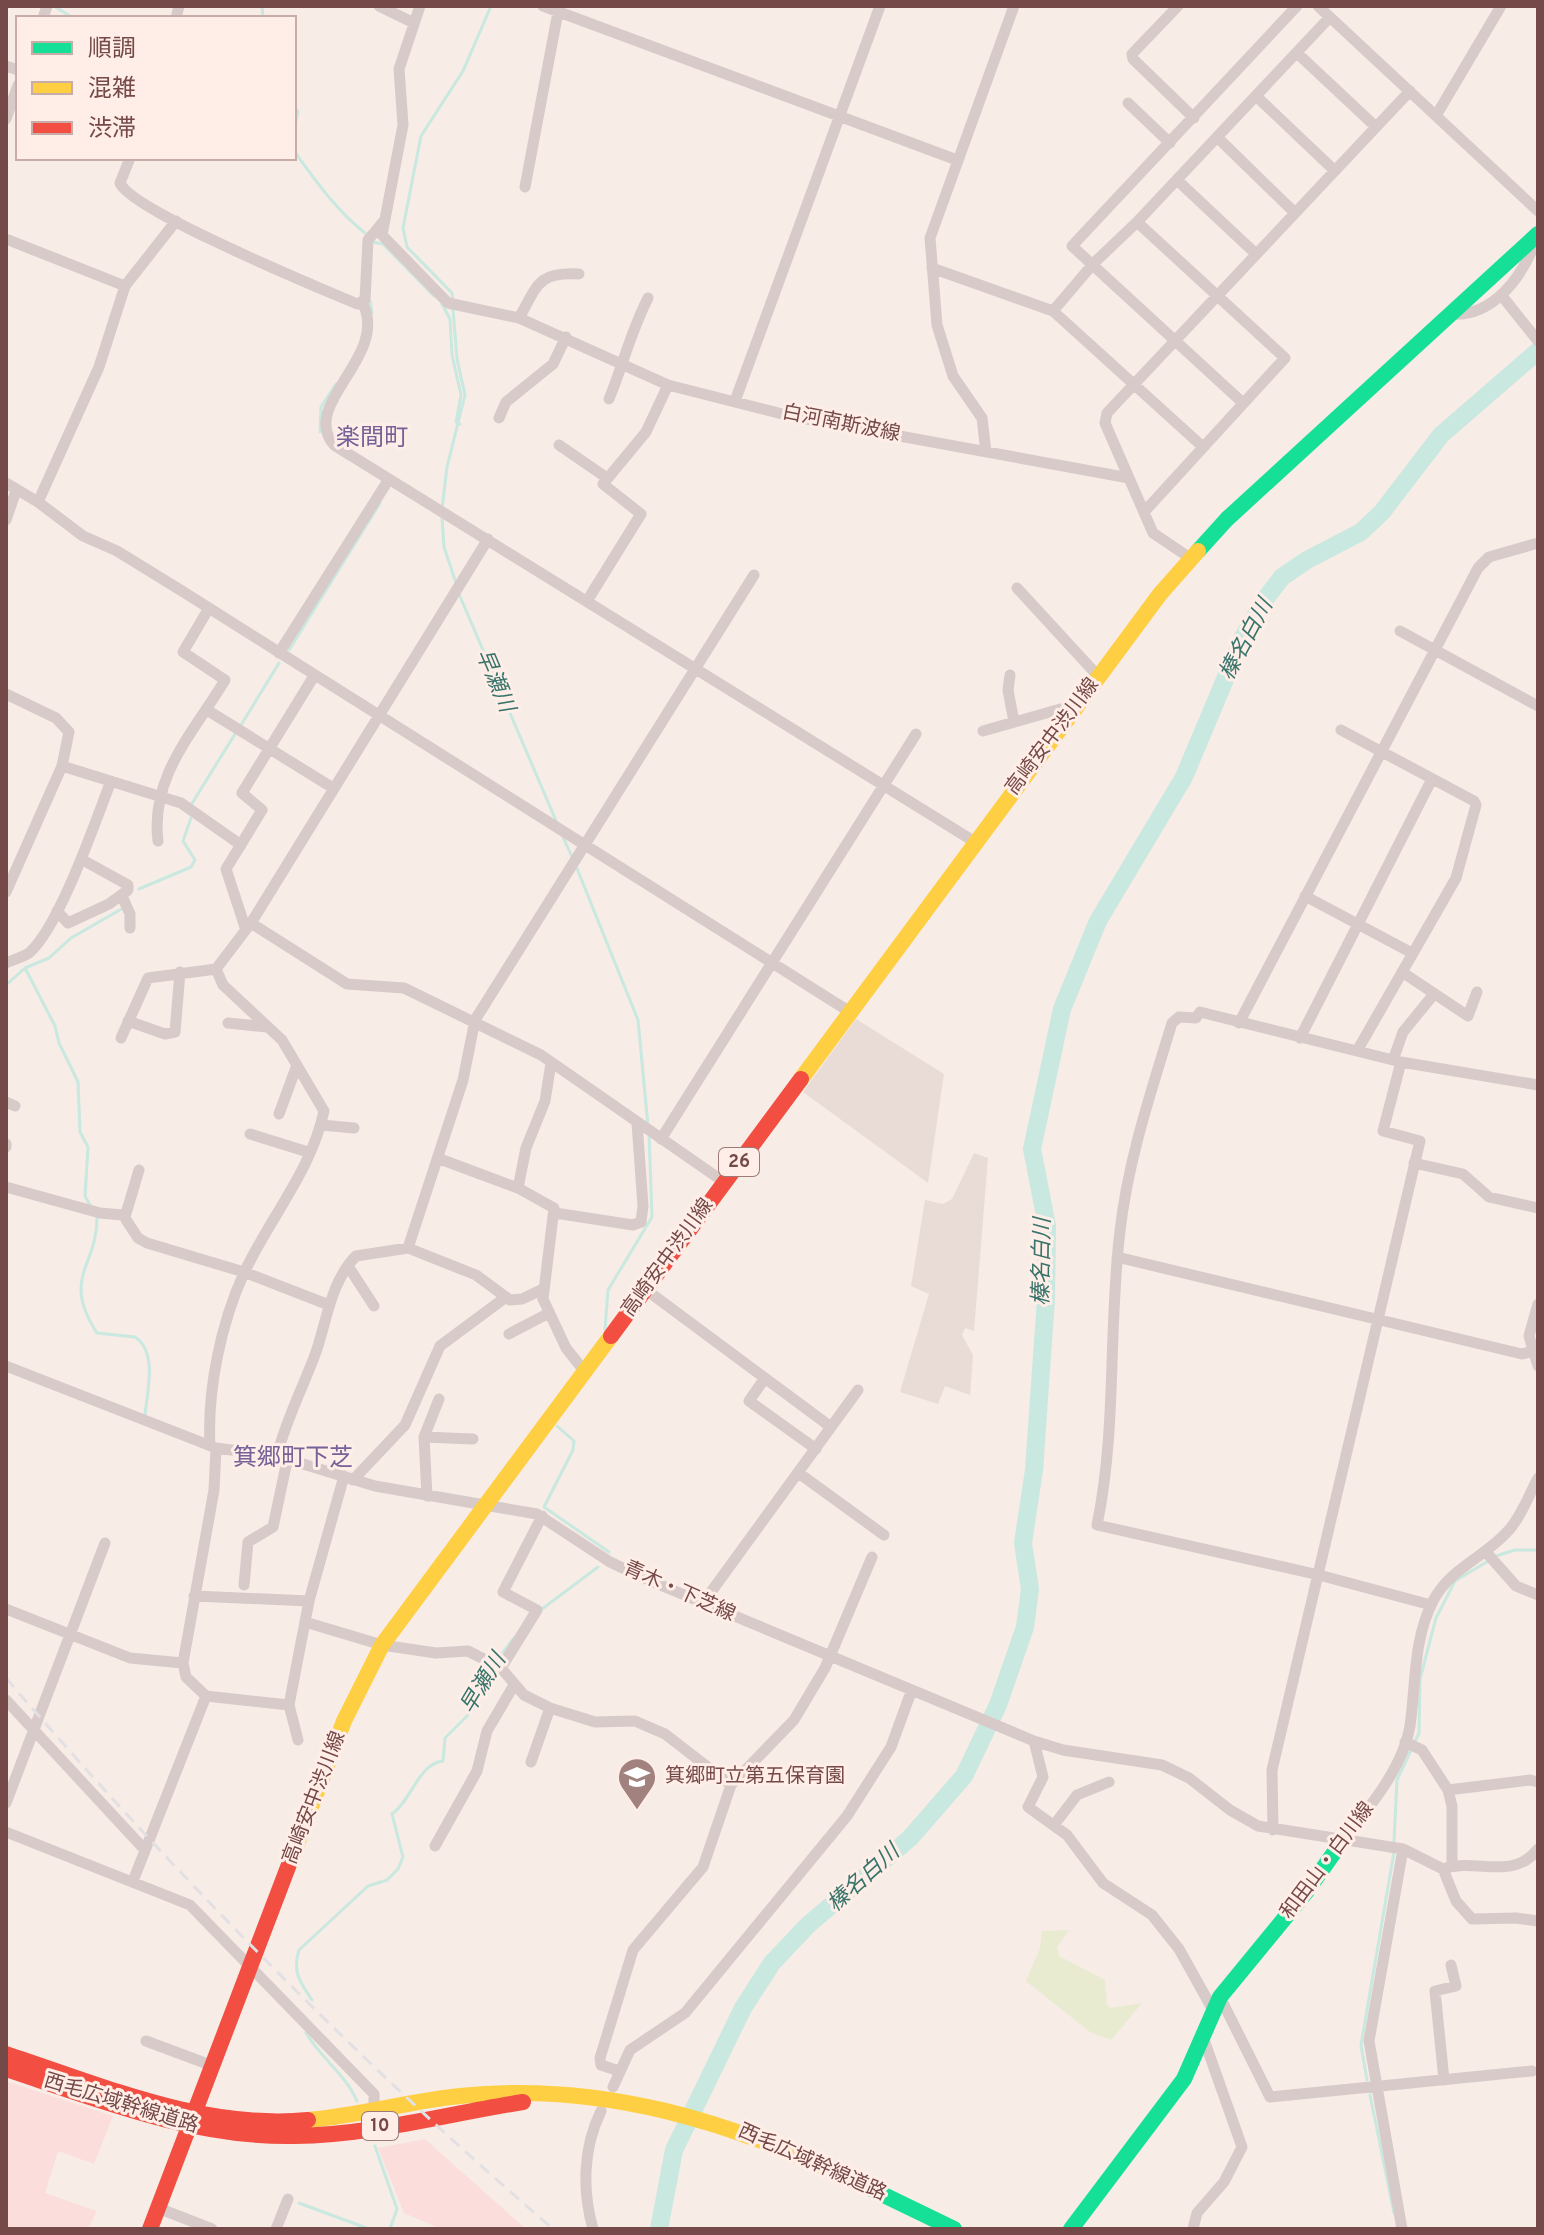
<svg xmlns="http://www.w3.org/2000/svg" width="1544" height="2235" font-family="Overpass,'Noto Sans JP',sans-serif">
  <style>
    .commercial { fill: #fbdedc }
    .industrial { fill: #e9dcd7 }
    .green { fill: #e9ebd1 }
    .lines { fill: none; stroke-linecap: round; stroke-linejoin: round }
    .stream { stroke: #c9e8e0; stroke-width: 3 }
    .river { stroke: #c9e8e0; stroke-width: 18 }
    .street { stroke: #d8cac9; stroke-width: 11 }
    .fast { stroke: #16e098; stroke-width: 16 }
    .slow { stroke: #ffcf43; stroke-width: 16 }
    .jam { stroke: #f24e42; stroke-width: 16 }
    .rail { stroke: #e3e0e3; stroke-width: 3; stroke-dasharray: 12 8; stroke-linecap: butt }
    .labels { text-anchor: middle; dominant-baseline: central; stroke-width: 6; stroke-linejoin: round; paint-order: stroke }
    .shield { fill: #ffeee7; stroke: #9e7a77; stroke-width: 2 }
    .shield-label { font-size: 18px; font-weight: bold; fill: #754947 }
    .street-label { font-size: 20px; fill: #754947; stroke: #ffeee7 }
    .poi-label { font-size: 20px; fill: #754947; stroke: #ffeee7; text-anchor: start }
    .water-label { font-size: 22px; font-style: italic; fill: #38746b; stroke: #ffeee7 }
    .quarter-label { font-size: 24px; fill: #756298; stroke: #ffeee7 }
  </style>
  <rect width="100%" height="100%" fill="#f7ece6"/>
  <path class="commercial" d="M 6,2081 L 113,2116 L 94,2164 L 58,2151 L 45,2193 L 97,2211 L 88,2229 L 6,2229 Z
    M 425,2139 L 526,2229 L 441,2229 L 404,2213 L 378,2148 Z"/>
  <path class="industrial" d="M 856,1019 L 944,1074 L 928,1183 L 803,1092 Z
    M 974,1153 L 988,1158 L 974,1331 L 965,1328 L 962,1335 L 973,1355 L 970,1395 L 945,1386 L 938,1404 L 900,1392 L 929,1294 L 911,1286 L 925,1200 L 943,1204 L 952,1199 Z"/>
  <path class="green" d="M 1069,1930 L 1057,1947 L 1059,1956 L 1105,1980 L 1107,2004 L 1110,2008 L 1142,2003 L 1111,2040 L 1090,2032 L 1026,1981 L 1040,1948 L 1042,1931 Z"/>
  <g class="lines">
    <path class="stream" d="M 54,6 L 73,18
      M 262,6 L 263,18
      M 294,105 L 298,112 L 294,129
      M 294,151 C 316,181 336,210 365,233
      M 372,242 L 383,244 L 434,296
      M 370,301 L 372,313
      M 453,301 L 452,293 L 407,247 L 403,228 L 421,136 L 463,71 L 491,6
      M 442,304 L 450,319 L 452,355 L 461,395 L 456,422 L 460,424
      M 320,432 L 321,407 L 336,384
      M 442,509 L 447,467 L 465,395 L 457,359 L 453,309
      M 442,517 L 444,547 L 456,583
      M 459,594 L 557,823
      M 289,650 L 380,503
      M 241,725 L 279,663
      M 191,805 L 235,734
      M 563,837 L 573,859
      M 576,866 L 638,1020 L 648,1126
      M 139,889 L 191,867 L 195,860 L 183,841 L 191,818
      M 25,968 L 55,1026 L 59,1043 L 78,1082 L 80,1132 L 88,1147 L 85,1196 L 91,1207
      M 6,985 L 25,968 L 49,958 L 71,938 L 125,907
      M 97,1218 C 97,1267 61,1277 97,1333 L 135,1337 C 158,1352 147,1392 145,1415
      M 605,1329 L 608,1290 L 652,1217 L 649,1133
      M 557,1426 L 574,1441 L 573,1450 L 544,1507 L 609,1552
      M 1496,1556 L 1515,1550 L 1538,1550
      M 542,1609 L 598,1567
      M 497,1660 L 514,1638
      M 1394,1841 L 1397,1780 L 1419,1733 L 1420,1679 L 1436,1618 L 1455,1581 L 1490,1560
      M 312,2000 C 300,1982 292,1972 299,1950 L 368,1886 L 387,1880 L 398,1869 L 403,1857 L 392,1814 C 412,1800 418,1764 443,1761 L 445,1738 L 474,1709 L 492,1666
      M 306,2033 C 321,2058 346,2075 357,2101
      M 1367,2080 L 1361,2045 L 1394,1852
      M 1370,2095 L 1394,2213
      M 375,2146 L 397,2209 L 390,2229
      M 299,2203 L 369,2229"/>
    <path class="river" d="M 659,2229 L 674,2150 L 743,2008 L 772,1963 L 808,1925 L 910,1838 L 964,1776 L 998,1705 L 1025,1627 L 1030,1589 L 1023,1543 L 1034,1470 L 1046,1299 L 1047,1226 L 1032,1149 L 1062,1009 L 1098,921 L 1184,777 L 1242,639 L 1266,598 L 1282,577 L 1307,560 L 1361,532 L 1382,512 L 1441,435 L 1538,351"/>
    <path class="street" d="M 379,6 L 414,23
      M 420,6 L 399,69 L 403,125 L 382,235 L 448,303 L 519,318 L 668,385 L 790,416 L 1129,478
      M 543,6 L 957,160
      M 1178,6 L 1132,54 L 1133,59 L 1194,118
      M 1318,6 L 1538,211
      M 43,18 L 47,6
      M 176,18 L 179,6
      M 1297,53 L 1376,127
      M 6,66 L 18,70
      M 1256,96 L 1335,171
      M 1128,103 L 1170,143
      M 1437,114 L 1501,6
      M 6,119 L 18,85
      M 1217,137 L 1294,212
      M 130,158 L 120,183 C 132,211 320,288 357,304 L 365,300 L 368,240 L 383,222
      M 1177,180 L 1256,254
      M 525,187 L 558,12
      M 1137,222 L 1285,358 L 1145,511
      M 6,239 L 125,286
      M 932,268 L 1053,311
      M 1502,296 L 1538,341
      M 363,304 C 389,357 299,404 334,445 L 975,842
      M 1451,314 C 1493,317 1521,278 1535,243
      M 519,318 C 538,285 537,272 579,274
      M 609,399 C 623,365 631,331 648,298
      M 735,401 L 880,6
      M 1243,403 L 1072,246 L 1297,6
      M 499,418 L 506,402 L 553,364 L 566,337
      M 559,445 L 607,478
      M 1203,447 L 1053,311 L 1093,264 L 1137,222 L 1330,17
      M 986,452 L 982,418 L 953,376 L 937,325 L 930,238 L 1014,6
      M 6,483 L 38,502 L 83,536 L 117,551 L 182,591 L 850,1012
      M 38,502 L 99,367 L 125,286 L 176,221
      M 6,520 L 16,491
      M 1190,558 L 1153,533 L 1105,423 L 1107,413 L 1410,91
      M 1017,588 L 1098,676
      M 587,601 L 641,514 L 603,484 L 646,432 L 668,385
      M 1400,631 L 1538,706
      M 279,653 L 389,479
      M 1010,675 L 1008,690 L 1014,722
      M 6,694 L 56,718 L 69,732 L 62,766 L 6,892
      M 207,710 L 333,788
      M 1341,730 L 1474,801 L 1476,805 L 1456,878 L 1357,1051
      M 983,731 L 1064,708 L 1072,711
      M 62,766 L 181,803 L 241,845
      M 158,841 C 150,776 194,732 225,680 L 183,652 L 209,608
      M 122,896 L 130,914 L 130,928
      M 1305,896 L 1412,953
      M 57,911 L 68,923 L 109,904 L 128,890 L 128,885 L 81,859
      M 251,923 L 347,984 L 404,988 L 541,1055 L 724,1182
      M 245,927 L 226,869 L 262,810 L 242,793 L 314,676
      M 6,963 C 13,960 23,957 29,953 C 59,928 96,820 111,781
      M 1402,972 L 1468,1016 L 1477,992
      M 128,1021 L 165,1034 L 175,1032 L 180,972
      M 228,1023 L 267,1027
      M 1239,1023 L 1478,568 L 1489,557 L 1538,543
      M 121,1038 L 148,978 L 216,969
      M 1300,1038 L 1432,779
      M 1393,1060 L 1403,1032 L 1434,994
      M 6,1102 L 15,1106
      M 279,1114 L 297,1065
      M 321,1125 L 354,1128
      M 250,1134 L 308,1152
      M 661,1139 L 916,734
      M 6,1144 L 6,1147
      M 440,1159 L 518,1188 L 554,1208 L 543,1299 L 566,1348 L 585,1372
      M 1414,1163 L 1463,1174 L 1489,1197 L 1538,1208
      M 6,1187 L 100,1213 L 123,1215 L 138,1238 L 147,1243 L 244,1272 L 329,1305
      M 518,1188 L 526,1148 L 545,1101 L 551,1063
      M 555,1213 L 633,1225 L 641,1222 L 643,1206 L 637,1123
      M 125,1217 L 139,1170
      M 408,1248 L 463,1080 L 475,1020 L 754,575
      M 1117,1257 L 1522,1354 L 1533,1351
      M 348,1266 L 374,1306
      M 645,1289 L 831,1427
      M 1538,1304 L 1529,1336 L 1538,1366
      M 509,1334 L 549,1313
      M 6,1366 L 216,1448 L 277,1456 L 375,1486 L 537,1514 L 610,1562 L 646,1579 L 1034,1741 L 1063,1750 L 1162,1765 L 1189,1778 L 1230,1810 L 1258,1826 L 1403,1849 L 1443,1869 L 1456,1901 L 1472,1919 L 1516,1918 L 1538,1921
      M 765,1378 L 749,1401 L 816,1449
      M 424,1437 L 439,1399
      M 210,1446 C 207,1390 221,1322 245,1271 C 270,1218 312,1169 324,1111 L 282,1040 L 223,985 L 216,969 L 251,923 L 488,539
      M 277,1456 C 286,1419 303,1388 316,1352 C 327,1320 331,1281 356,1256 L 408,1248 L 476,1275 L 510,1300 L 522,1299 L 543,1289
      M 800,1474 L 884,1535
      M 353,1480 L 405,1425 L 440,1346 L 506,1297
      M 427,1496 L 424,1437 L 473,1439
      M 1485,1551 L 1516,1586 L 1538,1595
      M 244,1585 L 248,1542 L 273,1527 L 287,1461
      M 194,1596 L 309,1601
      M 703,1603 L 858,1390
      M 1431,1605 L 1319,1575 L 1097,1525 C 1117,1429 1108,1329 1120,1231 C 1128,1160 1151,1092 1172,1023 L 1179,1017 L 1196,1018 L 1200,1012 L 1401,1062 L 1538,1085
      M 6,1609 L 130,1658 L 183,1663
      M 305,1622 L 382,1645 L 436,1653 L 468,1651 L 501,1668 L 524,1695 L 550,1708 L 595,1722 L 635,1721 L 665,1734 L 731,1785
      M 501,1668 L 537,1610 L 503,1592 L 542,1516
      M 206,1696 L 289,1705
      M 6,1700 L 145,1850
      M 298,1740 L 289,1705 L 309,1601 L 344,1476
      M 1034,1741 L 1043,1777 L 1028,1807 L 1067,1835 L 1103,1883 L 1152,1915 L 1179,1949 L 1213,2010
      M 1405,1742 L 1422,1750 L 1448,1790 L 1530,1780 L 1538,1782
      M 531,1762 L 550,1708
      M 1448,1790 L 1452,1806 L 1452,1866
      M 6,1803 L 105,1543
      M 1054,1825 L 1077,1795 L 1109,1782
      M 1273,1830 L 1272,1770 L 1420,1141 L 1383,1131 L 1401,1062
      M 6,1832 L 190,1905 L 374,2094 L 374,2112
      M 1343,1840 C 1369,1808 1403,1768 1410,1726 C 1416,1684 1413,1640 1433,1601 C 1450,1568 1484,1558 1508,1531 C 1521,1517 1529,1495 1538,1478
      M 435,1846 L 477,1771 L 487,1731 L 514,1685
      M 1443,1869 C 1476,1857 1512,1882 1538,1849
      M 133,1881 L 206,1696 L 186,1677 L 183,1663 L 214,1490 L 216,1448
      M 1220,1997 L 1270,2097 L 1532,2071
      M 146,2041 L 213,2066
      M 619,2071 L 601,2065 L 600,2058 L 633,1950 L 703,1867 L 731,1785 L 794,1720 L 825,1668 L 872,1557
      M 1444,2080 L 1435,1991 L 1456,1986 L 1451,1965
      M 613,2087 L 630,2050 L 685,2013 L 847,1816 L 891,1747 L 911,1692
      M 158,2208 L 212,2229
      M 276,2229 L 288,2199
      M 593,2229 C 582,2190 583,2148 601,2111
      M 1193,2229 L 1197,2213 L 1224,2182 L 1242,2147 L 1202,2034
      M 1402,2229 L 1369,2041 L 1403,1849"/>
    <path class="fast" d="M 1198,551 L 1227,519 L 1538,234
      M 861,2184 L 954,2229
      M 1071,2229 L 1184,2079 L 1220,1997 L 1307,1891 L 1343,1840"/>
    <path class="slow" d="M 801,1079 L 1160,594 L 1198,551
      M 293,1854 L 344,1721 L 382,1645 L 611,1336
      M 308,2120 C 359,2116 409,2101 460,2096 C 602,2081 734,2122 861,2184"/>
    <path class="jam" d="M 611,1336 L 801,1079
      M 6,2054 C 104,2086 203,2130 308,2120
      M 6,2069 C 99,2100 195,2138 295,2136 C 372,2135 447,2114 523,2102
      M 150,2229 L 293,1854"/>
    <path class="rail" d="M 6,1678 C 174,1874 358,2061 553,2229"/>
  </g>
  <defs>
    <symbol id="school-pin" viewBox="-11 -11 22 30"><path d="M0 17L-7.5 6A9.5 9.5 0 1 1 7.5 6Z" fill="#a2827f" stroke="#ffeee7"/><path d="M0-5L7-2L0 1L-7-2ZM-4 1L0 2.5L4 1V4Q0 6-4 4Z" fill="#fff"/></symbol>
  </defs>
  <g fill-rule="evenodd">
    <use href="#school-pin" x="615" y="1755" width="44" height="60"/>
  </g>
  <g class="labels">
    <g class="shield">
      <rect x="719" y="1148" width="40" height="28" rx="6"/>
      <rect x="362" y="2112" width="36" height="28" rx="6"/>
    </g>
    <g class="shield-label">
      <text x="739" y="1162">26</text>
      <text x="380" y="2126">10</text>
    </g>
    <g class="street-label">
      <text transform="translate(841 424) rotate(11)">白河南斯波線</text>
      <text transform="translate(1053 737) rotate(-53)">高崎安中渋川線</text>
      <text transform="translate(668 1258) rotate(-54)">高崎安中渋川線</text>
      <text transform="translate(679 1592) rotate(24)">青木・下芝線</text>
      <text transform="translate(315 1798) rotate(-69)">高崎安中渋川線</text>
      <text transform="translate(1328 1861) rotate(-53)">和田山・白川線</text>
      <text transform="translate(121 2104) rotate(17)">西毛広域幹線道路</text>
      <text transform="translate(812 2163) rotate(24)">西毛広域幹線道路</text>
    </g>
    <g class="poi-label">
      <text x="665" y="1777">箕郷町立第五保育園</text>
    </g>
    <g class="water-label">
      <text transform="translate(1247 640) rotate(-62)">榛名白川</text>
      <text transform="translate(494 681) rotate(67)">早瀬川</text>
      <text transform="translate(1043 1262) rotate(-89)">榛名白川</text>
      <text transform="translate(484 1684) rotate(-59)">早瀬川</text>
      <text transform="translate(864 1879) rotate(-42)">榛名白川</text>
    </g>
    <g class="quarter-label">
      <text x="372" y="439">楽間町</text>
      <text x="293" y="1459">箕郷町下芝</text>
    </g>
  </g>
  <rect width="1544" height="2235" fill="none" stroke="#754947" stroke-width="16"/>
  <rect x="16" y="16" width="280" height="144" fill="#ffeee7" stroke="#c8aca7" stroke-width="2"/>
  <rect x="32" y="42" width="40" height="12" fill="#16e098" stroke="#c8aca7" stroke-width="2"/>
  <text x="88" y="56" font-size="24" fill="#754947">順調</text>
  <rect x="32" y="82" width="40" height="12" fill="#ffcf43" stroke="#c8aca7" stroke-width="2"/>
  <text x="88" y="96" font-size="24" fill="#754947">混雑</text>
  <rect x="32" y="122" width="40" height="12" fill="#f24e42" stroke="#c8aca7" stroke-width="2"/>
  <text x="88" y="136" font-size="24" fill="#754947">渋滞</text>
</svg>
